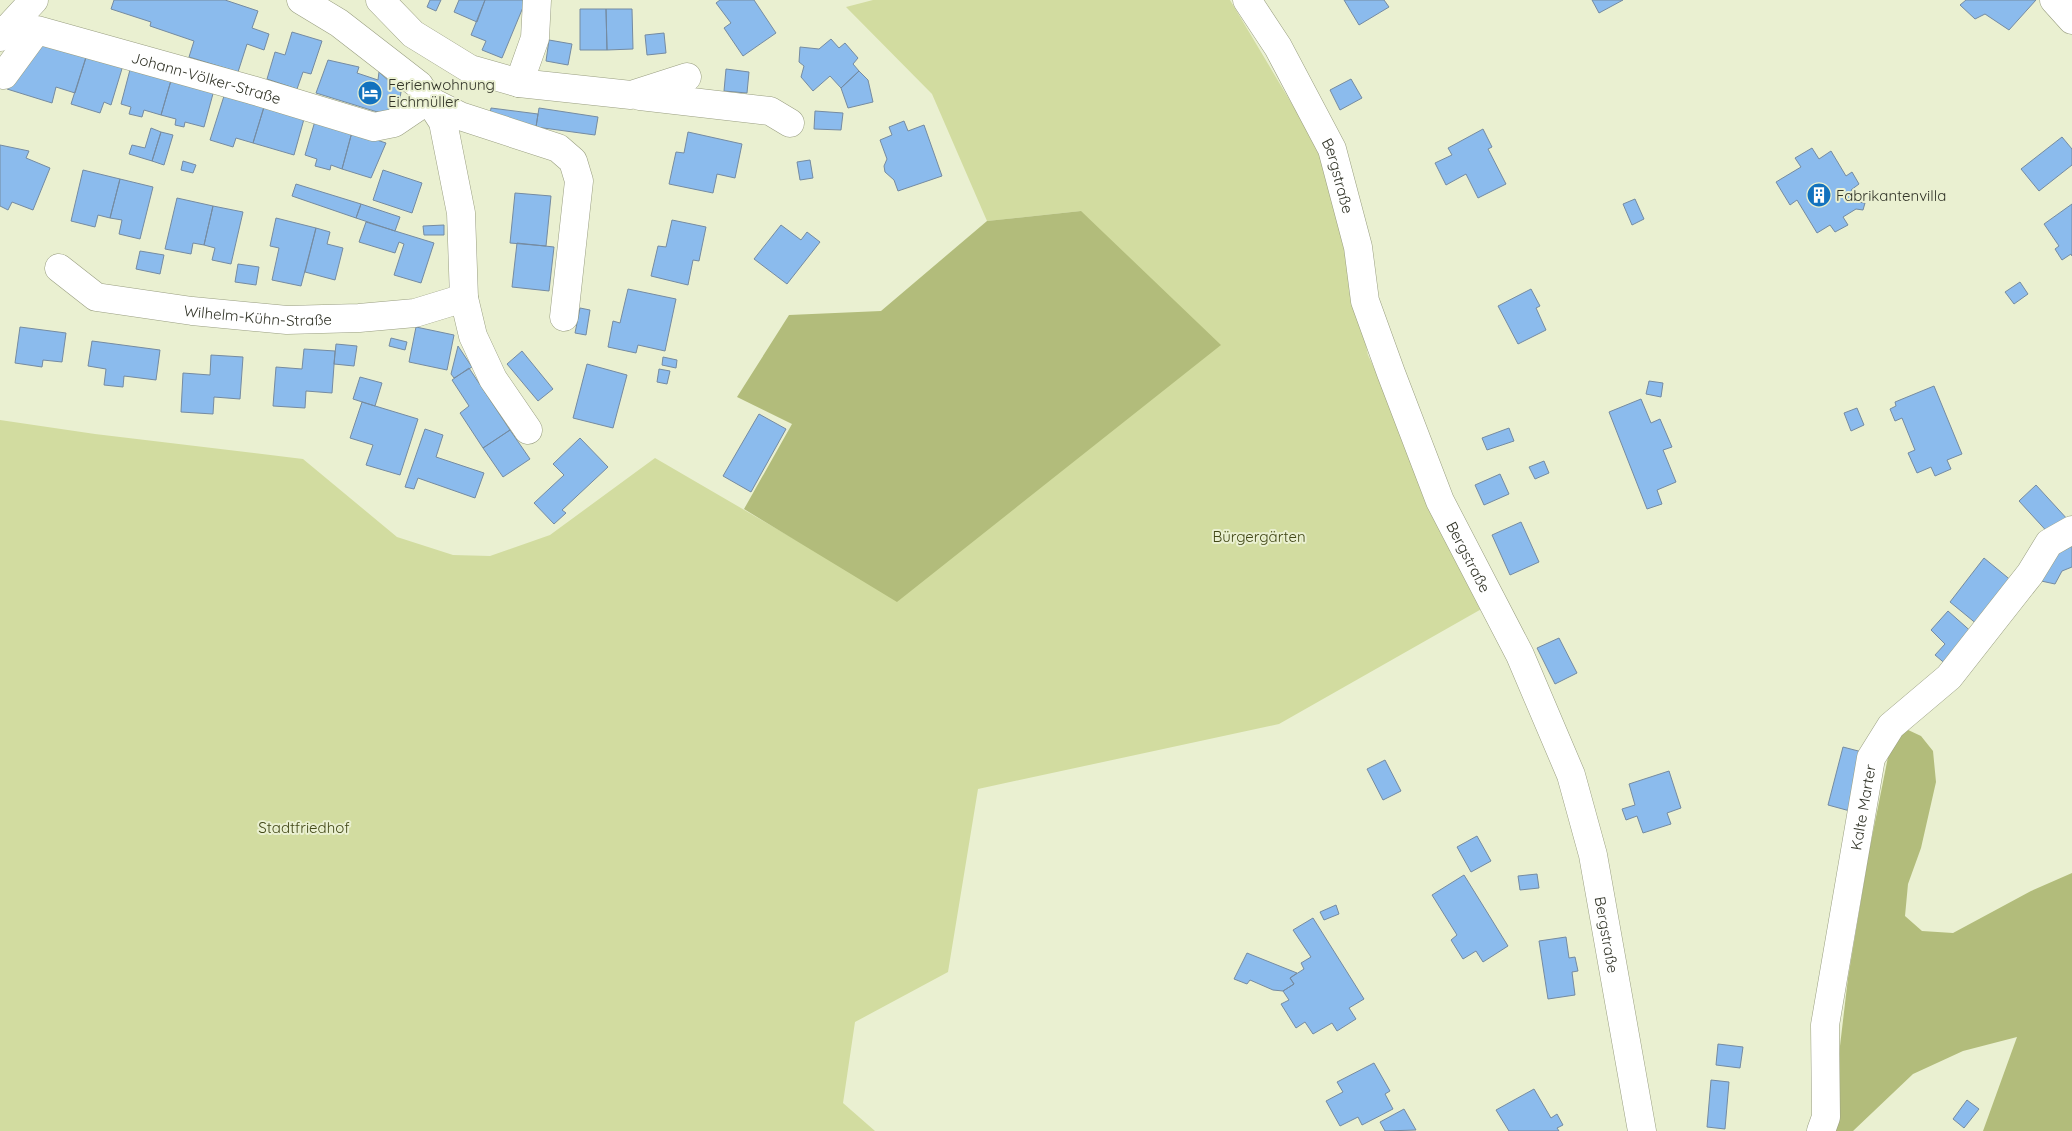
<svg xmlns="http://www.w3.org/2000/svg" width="2072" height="1131" font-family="Quicksand,sans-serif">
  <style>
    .green { fill: #d2dca0 }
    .forest { fill: #b2bc7b }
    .building { fill: #8bbbed; stroke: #758ba1 }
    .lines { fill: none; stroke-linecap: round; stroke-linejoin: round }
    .minor-casing { stroke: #999e81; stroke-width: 29 }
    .minor { stroke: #fff; stroke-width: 28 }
    .labels { text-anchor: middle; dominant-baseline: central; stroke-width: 4; stroke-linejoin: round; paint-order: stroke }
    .street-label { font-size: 15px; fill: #313327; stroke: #eaf0d1 }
    .poi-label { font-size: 15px; fill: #313327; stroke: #eaf0d1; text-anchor: start }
    .park-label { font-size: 15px; fill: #414716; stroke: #eaf0d1 }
  </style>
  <rect width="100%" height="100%" fill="#eaf0d1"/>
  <path class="green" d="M 873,0 L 1230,0 L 1324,158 L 1368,355 L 1485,607 L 1279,724 L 978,789 L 948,972 L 855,1022 L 843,1103 L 875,1131 L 0,1131 L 0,420 L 95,434 L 303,459 L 397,537 L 453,555 L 490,556 L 550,535 L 655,458 L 832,561 L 1081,211 L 987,221 L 932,94 L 846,7 Z"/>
  <path class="forest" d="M 1081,211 L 1221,345 L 897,602 L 744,509 L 792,424 L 737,397 L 789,315 L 881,311 L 987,221 Z
    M 1906,729 L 1921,736 L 1933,751 L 1936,782 L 1921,848 L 1908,884 L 1905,916 L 1922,931 L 1953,933 L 2031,891 L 2072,873 L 2072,1131 L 1983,1131 L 2017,1037 L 1963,1051 L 1913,1074 L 1853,1131 L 1830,1131 L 1848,978 L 1869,852 L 1889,752 Z"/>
  <path class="building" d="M 114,0 L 225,0 L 258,11 L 252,28 L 269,34 L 264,50 L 247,44 L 238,72 L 189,57 L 194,41 L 150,26 L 151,22 L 111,9 Z
    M 430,0 L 441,0 L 436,11 L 427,7 Z
    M 459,0 L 485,0 L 477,22 L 454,12 Z
    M 485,0 L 526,0 L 502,58 L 482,50 L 486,41 L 471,35 Z
    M 720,0 L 754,0 L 776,33 L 743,56 L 724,28 L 731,23 L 716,3 Z
    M 1344,0 L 1384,0 L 1389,7 L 1359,25 Z
    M 1592,0 L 1623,0 L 1599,13 Z
    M 1966,0 L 2036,0 L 2009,30 L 1985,14 L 1975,19 L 1960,5 Z
    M 580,9 L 606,9 L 607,50 L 580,50 Z
    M 606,9 L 632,9 L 633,49 L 607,50 Z
    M 292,32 L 322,41 L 311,74 L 303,72 L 297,89 L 267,79 L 275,52 L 285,55 Z
    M 664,33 L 666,53 L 647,55 L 645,35 Z
    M 39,37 L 88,51 L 75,93 L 56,87 L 52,103 L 7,89 Z
    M 831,39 L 839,48 L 845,43 L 858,58 L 853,64 L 859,71 L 841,88 L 830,76 L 813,91 L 801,77 L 804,66 L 799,62 L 800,47 L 819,49 Z
    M 549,40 L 572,44 L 568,65 L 546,61 Z
    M 88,51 L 124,62 L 111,105 L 104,102 L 100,113 L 71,104 Z
    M 328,60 L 359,67 L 357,73 L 378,80 L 379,72 L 401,92 L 399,105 L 384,114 L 316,93 Z
    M 131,66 L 172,77 L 161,115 L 144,110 L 142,117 L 129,114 L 131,107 L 121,104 Z
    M 726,69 L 749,72 L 747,93 L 724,91 Z
    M 859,71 L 868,80 L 873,102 L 848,108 L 841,88 Z
    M 172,77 L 214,90 L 204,127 L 185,122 L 184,127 L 175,125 L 176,119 L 161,115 Z
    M 1351,79 L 1362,98 L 1340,110 L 1330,90 Z
    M 224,96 L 264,107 L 253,143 L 236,138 L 233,147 L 210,140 Z
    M 264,107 L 304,119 L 294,155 L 253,143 Z
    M 491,108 L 538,114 L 536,127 L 489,121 Z
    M 539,108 L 598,117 L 595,135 L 536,127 Z
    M 815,111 L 843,113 L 841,130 L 814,129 Z
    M 315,121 L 352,132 L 342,169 L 331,165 L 330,170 L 315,166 L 317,159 L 305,155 Z
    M 904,121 L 908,131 L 924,125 L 942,176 L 898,191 L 894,180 L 885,172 L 884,166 L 887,159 L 880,140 L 892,135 L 889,127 Z
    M 151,128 L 161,132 L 152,161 L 129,154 L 132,145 L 145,148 Z
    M 1483,129 L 1492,147 L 1488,149 L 1506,184 L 1478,198 L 1466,174 L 1446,185 L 1435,163 L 1452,155 L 1448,148 Z
    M 161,132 L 173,135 L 164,165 L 152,161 Z
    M 352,132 L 386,143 L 371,178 L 342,169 Z
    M 688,132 L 742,144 L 735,178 L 717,174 L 713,193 L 669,184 L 676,152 L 684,153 Z
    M 2062,137 L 2072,149 L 2072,165 L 2039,191 L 2021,169 Z
    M 0,145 L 29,151 L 26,158 L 50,168 L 33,210 L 12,202 L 8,210 L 0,206 Z
    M 1812,148 L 1819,159 L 1831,151 L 1846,176 L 1852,172 L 1859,184 L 1851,190 L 1858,202 L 1865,203 L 1863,210 L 1856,209 L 1843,217 L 1848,225 L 1835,232 L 1830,225 L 1817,233 L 1797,200 L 1790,205 L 1776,182 L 1801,167 L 1795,158 Z
    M 810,160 L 813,178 L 800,180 L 797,162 Z
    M 183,161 L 196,165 L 193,173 L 181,170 Z
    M 83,170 L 120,179 L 110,218 L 98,215 L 95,227 L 71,221 Z
    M 383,170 L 422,183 L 412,213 L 373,200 Z
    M 120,179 L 153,187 L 140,239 L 119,234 L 122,220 L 110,218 Z
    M 296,184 L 361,204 L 356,218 L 292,196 Z
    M 515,193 L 551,196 L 546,246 L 510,243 Z
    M 177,198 L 213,206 L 204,245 L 193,243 L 191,254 L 165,249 Z
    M 1635,199 L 1644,219 L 1632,225 L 1623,204 Z
    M 361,204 L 400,217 L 395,231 L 356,218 Z
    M 2072,204 L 2072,256 L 2071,254 L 2062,260 L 2055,249 L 2059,246 L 2044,224 Z
    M 213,206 L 243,212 L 231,264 L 212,260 L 215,248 L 204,245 Z
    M 276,218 L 316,228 L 301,286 L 272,280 L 279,248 L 270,246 Z
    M 672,220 L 706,227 L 699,261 L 693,260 L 688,285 L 651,276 L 658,246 L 666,247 Z
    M 366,222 L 434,243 L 421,283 L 394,275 L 404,244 L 399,242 L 395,253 L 359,242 Z
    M 444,225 L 444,235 L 424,235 L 423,226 Z
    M 781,225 L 801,240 L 807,232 L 820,242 L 787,284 L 754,259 Z
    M 316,228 L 330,232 L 327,244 L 343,248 L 335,280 L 305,272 Z
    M 517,243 L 554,247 L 549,291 L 512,287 Z
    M 140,251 L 164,255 L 160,274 L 136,269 Z
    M 238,264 L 259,267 L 256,285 L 235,282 Z
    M 2020,282 L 2028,294 L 2014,304 L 2005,292 Z
    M 628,289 L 676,299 L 665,351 L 638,345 L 636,353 L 608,347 L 613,321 L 620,323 Z
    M 1531,289 L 1540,306 L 1536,308 L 1546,330 L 1518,344 L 1498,306 Z
    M 580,308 L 590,310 L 586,335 L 575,333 Z
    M 20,327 L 66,333 L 62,362 L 43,360 L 42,367 L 15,363 Z
    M 416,327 L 454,335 L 447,370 L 409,362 Z
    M 391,338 L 407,342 L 405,350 L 389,346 Z
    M 92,341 L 160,350 L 156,380 L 124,376 L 123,387 L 104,385 L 106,369 L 88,366 Z
    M 336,344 L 357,346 L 354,366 L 334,364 Z
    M 458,346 L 472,367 L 454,378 L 451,374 Z
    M 304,349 L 335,351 L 332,393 L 306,391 L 305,408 L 273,406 L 276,367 L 302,369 Z
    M 522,351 L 553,389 L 538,401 L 507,364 Z
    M 211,355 L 243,357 L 240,399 L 214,397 L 213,414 L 181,412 L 183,373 L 210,375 Z
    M 663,357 L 677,360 L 676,368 L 662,365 Z
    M 587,364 L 627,375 L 613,428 L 573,418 Z
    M 469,368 L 510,430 L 483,448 L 460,413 L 469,406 L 452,380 Z
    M 659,369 L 670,371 L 667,384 L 657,382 Z
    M 360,377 L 382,383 L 375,406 L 353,399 Z
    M 1649,381 L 1663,383 L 1661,397 L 1646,394 Z
    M 1934,386 L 1962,454 L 1947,460 L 1951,469 L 1935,476 L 1931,467 L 1917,473 L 1908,453 L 1915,450 L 1902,418 L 1895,421 L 1890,409 L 1896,406 L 1895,402 Z
    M 1641,399 L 1651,423 L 1660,419 L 1672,447 L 1663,450 L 1676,482 L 1657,490 L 1662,504 L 1647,509 L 1609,412 Z
    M 362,402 L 418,419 L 400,475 L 366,465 L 373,445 L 350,438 Z
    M 1857,408 L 1864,425 L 1851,431 L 1844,413 Z
    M 759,414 L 786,429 L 751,492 L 723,476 Z
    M 1509,428 L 1514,441 L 1487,450 L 1482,438 Z
    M 425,429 L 443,435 L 436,457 L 484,473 L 475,498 L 418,478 L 414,489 L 405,487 Z
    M 510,430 L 530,459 L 503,477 L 483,448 Z
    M 580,438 L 608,467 L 562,510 L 566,513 L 554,524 L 534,503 L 564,475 L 553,464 Z
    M 1544,461 L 1549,473 L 1535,479 L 1529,467 Z
    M 1500,474 L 1509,494 L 1484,505 L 1475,485 Z
    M 2036,485 L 2069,521 L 2052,537 L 2019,501 Z
    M 1521,522 L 1539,562 L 1510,575 L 1492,535 Z
    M 2072,539 L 2072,567 L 2062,571 L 2055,584 L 2032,579 Z
    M 1984,558 L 2013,582 L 1978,625 L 1950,602 Z
    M 1948,611 L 1975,635 L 1948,666 L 1935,655 L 1945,644 L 1931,630 Z
    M 1559,638 L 1577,673 L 1555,684 L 1537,648 Z
    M 1843,747 L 1866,753 L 1850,811 L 1828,805 Z
    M 1385,760 L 1401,791 L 1383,800 L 1367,769 Z
    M 1669,771 L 1681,808 L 1667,813 L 1671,824 L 1643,833 L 1637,816 L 1626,820 L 1622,809 L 1635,805 L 1629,784 Z
    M 1477,836 L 1491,861 L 1471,872 L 1457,847 Z
    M 1537,874 L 1539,888 L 1520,890 L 1518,876 Z
    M 1464,875 L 1508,946 L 1483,962 L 1476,951 L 1463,959 L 1451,940 L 1457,935 L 1432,895 Z
    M 1336,905 L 1339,914 L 1324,920 L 1320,912 Z
    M 1313,918 L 1364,999 L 1349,1008 L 1356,1019 L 1337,1031 L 1332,1023 L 1313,1034 L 1305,1022 L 1296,1028 L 1281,1004 L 1289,1000 L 1283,991 L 1294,984 L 1290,978 L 1304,969 L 1301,963 L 1311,957 L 1293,930 Z
    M 1566,937 L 1569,958 L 1575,957 L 1578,971 L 1572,972 L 1575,995 L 1548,999 L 1539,941 Z
    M 1247,953 L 1297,973 L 1290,978 L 1294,984 L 1283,991 L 1273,990 L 1250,980 L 1247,984 L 1234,979 Z
    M 1718,1044 L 1743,1047 L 1740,1068 L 1716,1065 Z
    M 1374,1063 L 1390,1091 L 1385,1094 L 1393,1109 L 1362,1125 L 1358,1117 L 1340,1126 L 1326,1101 L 1343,1092 L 1337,1082 Z
    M 1711,1080 L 1729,1082 L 1725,1129 L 1707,1127 Z
    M 1534,1089 L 1551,1118 L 1557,1114 L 1563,1125 L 1557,1128 L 1559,1131 L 1509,1131 L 1496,1110 Z
    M 1967,1100 L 1979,1109 L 1964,1128 L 1953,1119 Z
    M 1404,1109 L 1416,1130 L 1385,1131 L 1380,1122 Z"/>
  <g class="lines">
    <defs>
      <g id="minor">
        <path d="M 301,0 L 339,23 L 419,85 L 443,122 L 461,213 L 464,298 L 473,336 L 493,379 L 528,430"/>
        <path d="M 380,0 L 413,34 L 470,69 L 519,83 L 631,95 L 687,77"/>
        <path id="s1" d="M 1247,0 L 1278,47 L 1332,149 L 1358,247 L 1365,301 L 1391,373 L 1440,501 L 1520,655 L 1571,775 L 1593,855 L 1642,1131"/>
        <path d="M 2054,0 L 2072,20"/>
        <path d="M 0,37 L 34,0"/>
        <path id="s2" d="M 0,73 L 4,75 L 37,30 L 252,90 L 374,127 L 394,123 L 428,100 L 460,116 L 558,148 L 573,161 L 579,181 L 564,317"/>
        <path d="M 519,83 L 535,38 L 537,0"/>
        <path d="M 640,96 L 770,111 L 790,123"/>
        <path id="s3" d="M 59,268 L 96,297 L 192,311 L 287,320 L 359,318 L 415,313 L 464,298"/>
        <path id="s4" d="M 1821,1131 L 1826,1117 L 1825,1025 L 1871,758 L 1891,726 L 1949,677 L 2030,574 L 2049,543 L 2072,530"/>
      </g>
    </defs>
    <use href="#minor" class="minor-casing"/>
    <use href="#minor" class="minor"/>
  </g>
  <defs>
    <symbol id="hotel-disc" viewBox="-11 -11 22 22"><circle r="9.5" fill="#1372be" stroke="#eaf0d1"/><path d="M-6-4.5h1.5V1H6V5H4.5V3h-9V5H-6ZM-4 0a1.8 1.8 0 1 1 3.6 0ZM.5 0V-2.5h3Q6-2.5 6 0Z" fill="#fff"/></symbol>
    <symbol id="building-disc" viewBox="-11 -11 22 22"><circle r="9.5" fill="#1372be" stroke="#eaf0d1"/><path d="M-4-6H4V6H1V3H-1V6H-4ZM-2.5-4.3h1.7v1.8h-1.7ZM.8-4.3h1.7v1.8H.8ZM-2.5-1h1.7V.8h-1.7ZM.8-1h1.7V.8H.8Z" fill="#fff"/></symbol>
  </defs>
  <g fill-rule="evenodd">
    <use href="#hotel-disc" x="356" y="79" width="28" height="28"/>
    <use href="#building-disc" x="1805" y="181" width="28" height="28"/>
  </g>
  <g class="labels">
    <g class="street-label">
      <text stroke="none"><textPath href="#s2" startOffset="236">Johann-Völker-Straße</textPath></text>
      <text stroke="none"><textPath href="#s1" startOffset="199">Bergstraße</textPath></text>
      <text stroke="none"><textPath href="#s3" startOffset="210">Wilhelm-Kühn-Straße</textPath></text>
      <text stroke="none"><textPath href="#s1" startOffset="604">Bergstraße</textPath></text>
      <text stroke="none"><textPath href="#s4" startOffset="328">Kalte Marter</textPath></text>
      <text stroke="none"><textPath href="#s1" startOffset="1009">Bergstraße</textPath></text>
    </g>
    <g class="poi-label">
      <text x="388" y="84">Ferienwohnung<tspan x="388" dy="17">Eichmüller</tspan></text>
      <text x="1836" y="195">Fabrikantenvilla</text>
    </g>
    <g class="park-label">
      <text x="1259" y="536">Bürgergärten</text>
      <text x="304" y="827">Stadtfriedhof</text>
    </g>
  </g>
</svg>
